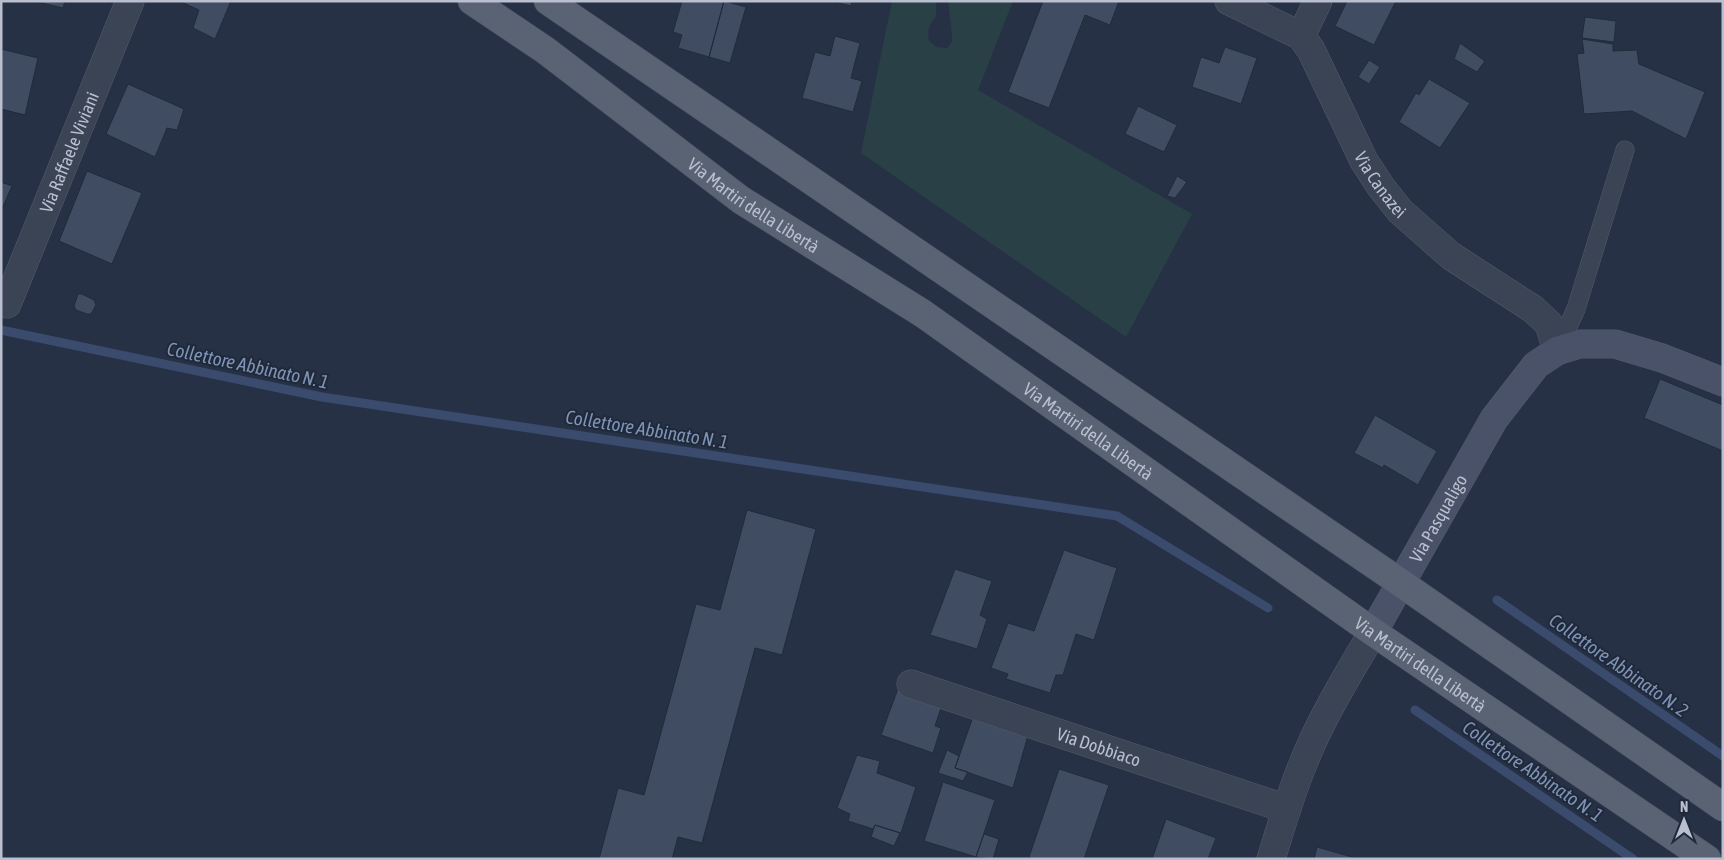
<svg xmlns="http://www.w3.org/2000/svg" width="1724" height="860" font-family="'Asap Condensed',sans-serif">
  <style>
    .green { fill: #294146 }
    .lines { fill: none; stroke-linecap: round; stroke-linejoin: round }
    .stream { stroke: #3a4b6d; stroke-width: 9 }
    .building { fill: #404c62; stroke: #222b3c }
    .lane-casing { stroke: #545c6c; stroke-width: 19 }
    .street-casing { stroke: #545c6c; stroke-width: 29 }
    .secondary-casing { stroke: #545c6c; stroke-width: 29 }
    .primary-casing { stroke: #454d5e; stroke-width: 29 }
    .lane { stroke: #3b4455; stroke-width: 18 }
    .street { stroke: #3b4455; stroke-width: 28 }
    .secondary { stroke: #495268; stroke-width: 28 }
    .primary { stroke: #596374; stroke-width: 28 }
    .labels { text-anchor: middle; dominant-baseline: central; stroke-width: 4; stroke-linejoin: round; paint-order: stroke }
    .street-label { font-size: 18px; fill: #b9bfce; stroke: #1f293a }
    .water-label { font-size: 19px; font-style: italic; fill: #7f93b6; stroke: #1f293a }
  </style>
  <rect width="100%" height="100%" fill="#263145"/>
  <path class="green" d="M 892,1 L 936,1 L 936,16 C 929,25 927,30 929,41 L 936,47 L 947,48 C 948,47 951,43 952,42 C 953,39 949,7 948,1 L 1013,1 L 978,90 L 1192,214 L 1126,337 L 861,153 Z"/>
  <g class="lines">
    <path class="stream" d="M 1,330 L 322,397 L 1117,516 L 1268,608
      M 1497,600 L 1723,756
      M 1415,710 L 1633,859"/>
  </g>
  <path class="building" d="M 33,1 L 65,1 L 63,8 Z
    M 179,1 L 231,1 L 215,39 L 193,28 L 199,10 Z
    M 682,1 L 724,1 L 709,57 L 678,48 L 682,35 L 673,32 Z
    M 724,1 L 746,7 L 730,63 L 709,57 Z
    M 830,1 L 852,1 L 851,6 Z
    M 1043,1 L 1119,1 L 1110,25 L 1085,15 L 1049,108 L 1008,92 Z
    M 1347,1 L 1396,1 L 1374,45 L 1335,26 Z
    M 1585,17 L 1616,21 L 1614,42 L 1582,38 Z
    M 835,36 L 860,43 L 851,78 L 862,81 L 853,112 L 802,98 L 815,52 L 830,56 Z
    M 1582,39 L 1613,44 L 1613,51 L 1637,50 L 1639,64 L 1705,92 L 1686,139 L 1632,111 L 1584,114 L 1577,54 L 1584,53 Z
    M 1460,43 L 1485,61 L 1477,72 L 1454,59 Z
    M 1225,47 L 1257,58 L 1241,104 L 1192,87 L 1201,57 L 1219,63 Z
    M 1,49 L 38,58 L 25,115 L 1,109 Z
    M 1369,60 L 1380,67 L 1369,84 L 1358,77 Z
    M 1429,79 L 1470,103 L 1440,148 L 1399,122 L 1416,93 L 1419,95 Z
    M 128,84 L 184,109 L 177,130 L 167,128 L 155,157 L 106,134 Z
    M 1138,106 L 1177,125 L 1164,152 L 1125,134 Z
    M 87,171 L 142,193 L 112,264 L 59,241 Z
    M 1177,176 L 1187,182 L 1175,198 L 1167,196 Z
    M 1,182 L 12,186 L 1,211 Z
    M 78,294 L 82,294 L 94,300 L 96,305 L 91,314 L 87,314 L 76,310 L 74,306 Z
    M 1660,379 L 1723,405 L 1723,451 L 1644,418 Z
    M 1375,415 L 1437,451 L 1418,485 L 1384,465 L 1383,468 L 1354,453 Z
    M 747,510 L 816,529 L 782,655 L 755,648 L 702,843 L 678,837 L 672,859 L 599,859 L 618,788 L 644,795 L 696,604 L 720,610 Z
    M 1064,550 L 1117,568 L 1094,640 L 1076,634 L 1063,675 L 1056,675 L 1050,693 L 1006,679 L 1008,674 L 991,668 L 1008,623 L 1034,631 Z
    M 955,569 L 992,581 L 980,615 L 987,619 L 977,649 L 930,635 Z
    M 900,683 L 944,699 L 935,726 L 941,728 L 933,753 L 881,735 Z
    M 974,714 L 1029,732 L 1013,788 L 955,768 Z
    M 947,750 L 959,756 L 955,768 L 968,772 L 963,781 L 938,773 Z
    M 857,755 L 880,761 L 877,773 L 916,787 L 901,833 L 875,825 L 873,829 L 848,821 L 850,814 L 837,808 Z
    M 1059,769 L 1109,785 L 1084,859 L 1032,859 L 1029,857 Z
    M 943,782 L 995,800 L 976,857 L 924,841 Z
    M 1166,819 L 1216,838 L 1208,859 L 1152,859 Z
    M 875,825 L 900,833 L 894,846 L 871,837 Z
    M 984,834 L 999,839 L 993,859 L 976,857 Z
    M 1317,847 L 1359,859 L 1314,859 Z"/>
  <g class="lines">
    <defs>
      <path id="lane" d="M 1557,351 L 1576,309 L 1625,150"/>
      <g id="street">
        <path id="s1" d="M 1229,1 L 1301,36 L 1311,50 L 1364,161 L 1381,187 L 1400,211 L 1451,256 L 1533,309 L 1549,324 L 1557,351"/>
        <path d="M 1301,36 L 1318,1"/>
        <path id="s2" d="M 7,304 L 130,1"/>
        <path id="s3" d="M 911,684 L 1287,809"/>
        <path d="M 1271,859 C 1281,827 1290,795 1303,764 C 1321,718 1348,675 1373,632"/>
      </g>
      <g id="secondary">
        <path id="s4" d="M 1373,632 L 1494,419 L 1536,365 L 1557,351 L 1580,344 L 1615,344 L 1662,358 L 1723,382"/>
      </g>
      <g id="primary">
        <path id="s5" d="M 472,1 L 545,50 L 741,200 L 922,313 L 1373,632 L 1707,859"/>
        <path d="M 548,1 L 1401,583 L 1723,807"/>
      </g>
    </defs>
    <use href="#lane" class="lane-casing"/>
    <use href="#street" class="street-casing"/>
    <use href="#secondary" class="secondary-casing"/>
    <use href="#primary" class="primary-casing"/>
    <use href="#lane" class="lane"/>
    <use href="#street" class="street"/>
    <use href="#secondary" class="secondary"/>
    <use href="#primary" class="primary"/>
  </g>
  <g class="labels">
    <g class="street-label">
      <text stroke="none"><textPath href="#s2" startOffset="164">Via Raffaele Viviani</textPath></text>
      <text stroke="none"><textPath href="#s1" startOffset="249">Via Canazei</textPath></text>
      <text stroke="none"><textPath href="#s5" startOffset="348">Via Martiri della Libertà</textPath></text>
      <text stroke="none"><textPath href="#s5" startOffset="752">Via Martiri della Libertà</textPath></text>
      <text stroke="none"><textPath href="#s4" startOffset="131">Via Pasqualigo</textPath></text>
      <text stroke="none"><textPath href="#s5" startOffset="1158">Via Martiri della Libertà</textPath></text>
      <text stroke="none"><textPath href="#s3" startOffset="198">Via Dobbiaco</textPath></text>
    </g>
    <g class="water-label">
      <text transform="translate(248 365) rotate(12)">Collettore Abbinato N. 1</text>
      <text transform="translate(647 429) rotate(9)">Collettore Abbinato N. 1</text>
      <text transform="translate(1619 665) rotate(35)">Collettore Abbinato N. 2</text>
      <text transform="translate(1533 771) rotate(34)">Collettore Abbinato N. 1</text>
    </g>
  </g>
  <rect width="1724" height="860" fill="none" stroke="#b9bfce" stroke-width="5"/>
  <g transform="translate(1684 820)" stroke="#1f293a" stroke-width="4" paint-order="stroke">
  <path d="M0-4L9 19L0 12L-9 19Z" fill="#b9bfce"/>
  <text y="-8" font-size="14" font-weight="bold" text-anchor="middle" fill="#b9bfce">N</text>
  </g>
</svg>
